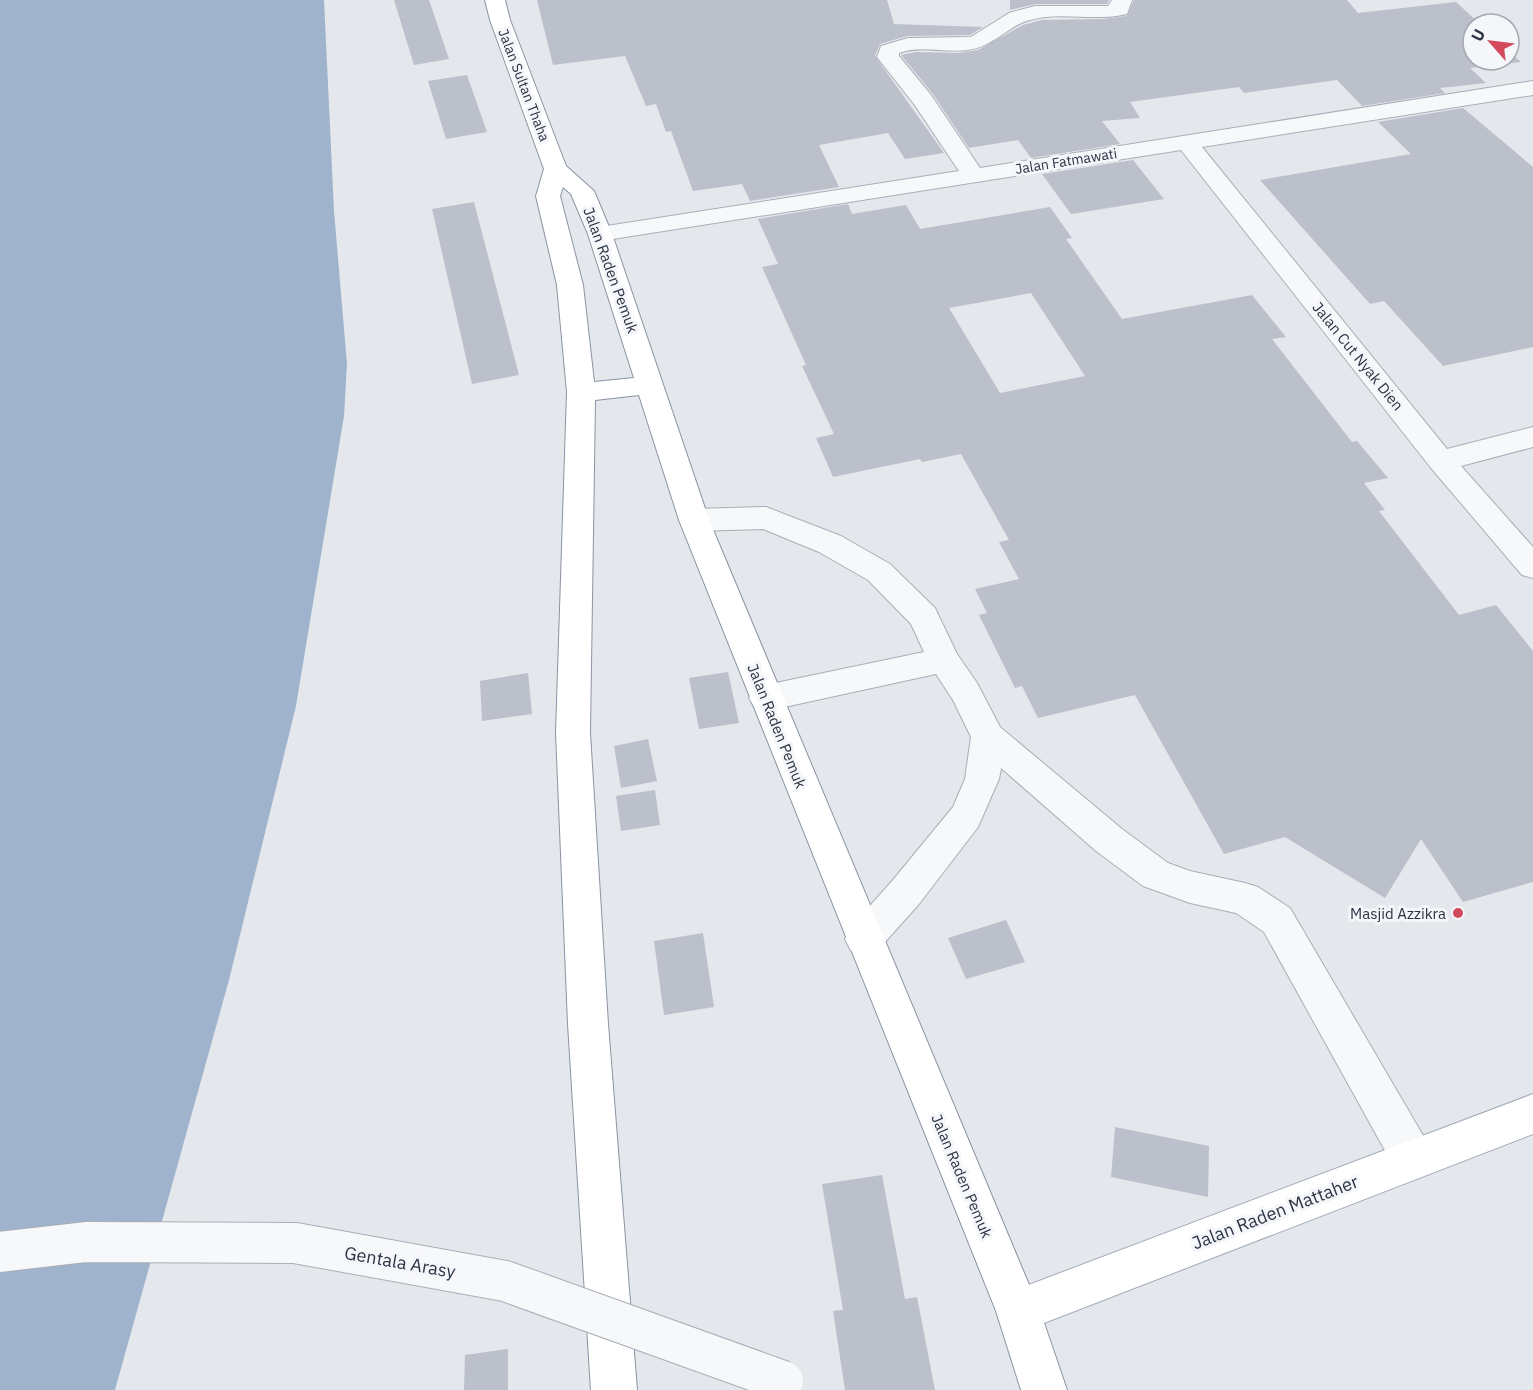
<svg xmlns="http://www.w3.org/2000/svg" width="1533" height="1390" font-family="'IBM Plex Sans',sans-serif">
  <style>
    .water { fill: #9fb4cc }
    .building { fill: #bbc0ca; fill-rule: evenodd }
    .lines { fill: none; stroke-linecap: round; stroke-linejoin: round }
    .minor-casing { stroke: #a9aeb7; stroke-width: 2 }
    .major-casing { stroke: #a3abb8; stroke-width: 2 }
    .highway-casing { stroke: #8b94a3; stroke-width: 2 }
    .minor { fill: #f7f8fa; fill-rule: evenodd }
    .major { fill: #fff; fill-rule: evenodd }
    .highway { fill: #fff; fill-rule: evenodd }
    .minor-bridge-casing { stroke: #a9aeb7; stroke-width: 42; stroke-linecap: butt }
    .minor-bridge { stroke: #f7f8fa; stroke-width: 40 }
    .poi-dot { fill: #d1495b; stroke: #f4f6f9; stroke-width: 2 }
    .labels { text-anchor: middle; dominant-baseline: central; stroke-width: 6; stroke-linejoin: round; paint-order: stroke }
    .far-street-label { font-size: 14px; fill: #2b3445; stroke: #f4f6f9 }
    .street-label { font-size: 15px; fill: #2b3445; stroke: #f4f6f9 }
    .poi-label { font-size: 15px; fill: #2b3445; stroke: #f4f6f9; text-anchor: end }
    .near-street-label { font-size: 18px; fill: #2b3445; stroke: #f4f6f9 }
  </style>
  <rect width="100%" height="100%" fill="#e4e7ec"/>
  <path class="water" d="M 0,0 L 324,0 L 334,211 L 347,364 L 344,416 L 296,706 L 229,980 L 115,1390 L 0,1390 Z"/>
  <path class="building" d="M 394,0 L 429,0 L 449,59 L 414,65 Z
    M 537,0 L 887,0 L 894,24 L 983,27 L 970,35 L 907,36 L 880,44 L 875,56 L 944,153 L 905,159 L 888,133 L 819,145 L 839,187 L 750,201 L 742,184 L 693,191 L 671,131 L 666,132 L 656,104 L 646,106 L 625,56 L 553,65 Z
    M 1010,0 L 1109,0 L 1107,4 L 1035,4 L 1010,10 Z
    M 1134,0 L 1347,0 L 1358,13 L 1456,2 L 1480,24 L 1473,24 L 1473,60 L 1509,60 L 1509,51 L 1521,62 L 1470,68 L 1486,83 L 1440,88 L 1445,93 L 1362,106 L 1337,80 L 1244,93 L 1239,87 L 1130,102 L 1140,118 L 1102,121 L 1120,144 L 1031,158 L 1018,140 L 969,148 L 933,94 L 901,55 L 916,52 L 959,53 L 978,50 L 1023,25 L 1042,20 L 1103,19 L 1127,16 Z
    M 467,75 L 487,132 L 446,139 L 428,81 Z
    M 1463,108 L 1533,167 L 1533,347 L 1443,366 L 1384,301 L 1370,304 L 1260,180 L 1411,154 L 1378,122 Z
    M 1133,160 L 1164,199 L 1071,214 L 1042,174 Z
    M 474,202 L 519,375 L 472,384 L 432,209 Z
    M 848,204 L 852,214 L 906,205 L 920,229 L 1050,207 L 1072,238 L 1066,239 L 1122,319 L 1252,295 L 1286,337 L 1272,339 L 1352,442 L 1357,441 L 1388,478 L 1364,483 L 1385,510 L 1379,511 L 1459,615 L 1496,605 L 1533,651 L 1533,882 L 1463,902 L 1421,839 L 1385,898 L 1285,837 L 1224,854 L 1135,695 L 1038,718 L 1022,686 L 1015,688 L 979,615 L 987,613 L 975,589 L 1019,579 L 999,542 L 1009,540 L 961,454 L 922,462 L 920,459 L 833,477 L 816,438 L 834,434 L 802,366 L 806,365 L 762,267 L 778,264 L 758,219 ZM 1031,293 L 1085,376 L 1000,393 L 949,308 Z
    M 728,672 L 739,723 L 699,729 L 689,678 Z
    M 528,673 L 532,714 L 482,721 L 480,681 Z
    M 648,739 L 657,781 L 621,788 L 614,746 Z
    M 655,790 L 660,825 L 621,831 L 616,796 Z
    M 1006,920 L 1025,962 L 966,979 L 948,938 Z
    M 703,933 L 714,1007 L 664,1015 L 654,941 Z
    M 1115,1127 L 1209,1146 L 1208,1197 L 1111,1177 Z
    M 882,1175 L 905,1299 L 917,1297 L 935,1390 L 845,1390 L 833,1311 L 843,1310 L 822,1184 Z
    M 508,1349 L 508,1390 L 464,1390 L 465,1355 Z"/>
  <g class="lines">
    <defs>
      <path id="minor" d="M 1112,0 L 1132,0 L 1127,14 C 1095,22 1060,11 1030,20 C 1007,26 995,46 968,50 C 945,53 920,45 899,53 L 899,56 L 931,95 L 980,168 L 1533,81 L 1533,95 L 1202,147 L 1447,449 L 1533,427 L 1533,447 L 1461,466 L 1533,547 L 1533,578 L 1522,575 L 1431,468 L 1181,150 L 600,241 L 591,239 L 588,234 L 591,229 L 600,227 L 959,171 L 914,104 L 877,57 L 881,46 L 908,38 L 971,37 L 1009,13 L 1035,6 L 1108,6 Z
        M 766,507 L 841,536 L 890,564 L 935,608 L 957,654 L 977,683 L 1000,727 L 1122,829 L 1168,863 L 1190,871 L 1245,883 L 1258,887 L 1290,908 L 1428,1144 L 1434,1159 L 1428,1174 L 1413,1180 L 1398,1174 L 1264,932 L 1236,913 L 1190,903 L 1143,886 L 1096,851 L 1001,768 L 999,779 L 978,827 L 919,904 L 877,951 L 864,956 L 851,951 L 845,939 L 851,927 L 893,880 L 953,807 L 965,779 L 971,737 L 953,700 L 936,674 L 766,711 L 754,707 L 749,698 L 754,689 L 766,685 L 924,652 L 911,624 L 868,580 L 819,552 L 763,529 L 694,531 L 683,528 L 679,520 L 683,512 L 694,509 Z"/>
      <path id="major" d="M 1533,1094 L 1533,1134 L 1018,1333 L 1002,1327 L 996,1311 L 1002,1295 Z"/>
      <path id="highway" d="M 485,0 L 505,0 L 510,20 L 566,166 L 594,191 L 612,234 L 709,520 L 1040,1311 L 1067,1390 L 1021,1390 L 996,1311 L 679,520 L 639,395 L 595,400 L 590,733 L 608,1024 L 637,1390 L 591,1390 L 568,1024 L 556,733 L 567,392 L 557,285 L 536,196 L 544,169 L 490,20 ZM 563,187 L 571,194 L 588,234 L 634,378 L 594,382 L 583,285 L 560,196 Z"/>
    </defs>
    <use href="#minor" class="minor-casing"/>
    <use href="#major" class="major-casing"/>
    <use href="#highway" class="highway-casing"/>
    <use href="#minor" class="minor"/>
    <use href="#major" class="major"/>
    <use href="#highway" class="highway"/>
    <defs>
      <path id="minor-bridge" d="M 0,1252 L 86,1242 L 295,1243 L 505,1281 L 783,1381"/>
    </defs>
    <use href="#minor-bridge" class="minor-bridge-casing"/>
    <use href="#minor-bridge" class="minor-bridge"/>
  </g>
  <circle class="poi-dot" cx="1458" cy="913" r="6"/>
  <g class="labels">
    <g class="far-street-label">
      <text transform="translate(524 85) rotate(69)">Jalan Sultan Thaha</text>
      <text transform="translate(1066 161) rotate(-9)">Jalan Fatmawati</text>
    </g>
    <g class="street-label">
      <text transform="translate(611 270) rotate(70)">Jalan Raden Pemuk</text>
      <text transform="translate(1358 356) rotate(51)">Jalan Cut Nyak Dien</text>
      <text transform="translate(777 726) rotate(68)">Jalan Raden Pemuk</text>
      <text transform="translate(962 1176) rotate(67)">Jalan Raden Pemuk</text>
    </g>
    <g class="poi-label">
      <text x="1446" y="913">Masjid Azzikra</text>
    </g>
    <g class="near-street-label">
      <text transform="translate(1275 1212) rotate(-21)">Jalan Raden Mattaher</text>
      <text transform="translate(400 1262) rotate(10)">Gentala Arasy</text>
    </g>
  </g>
  <g transform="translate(1491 42) rotate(298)"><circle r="28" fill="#f4f6f9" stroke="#a4a8b1" stroke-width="1.5"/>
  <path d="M0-4.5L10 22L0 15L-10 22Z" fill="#d1495b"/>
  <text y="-9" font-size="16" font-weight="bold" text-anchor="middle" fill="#2b3445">U</text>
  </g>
</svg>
